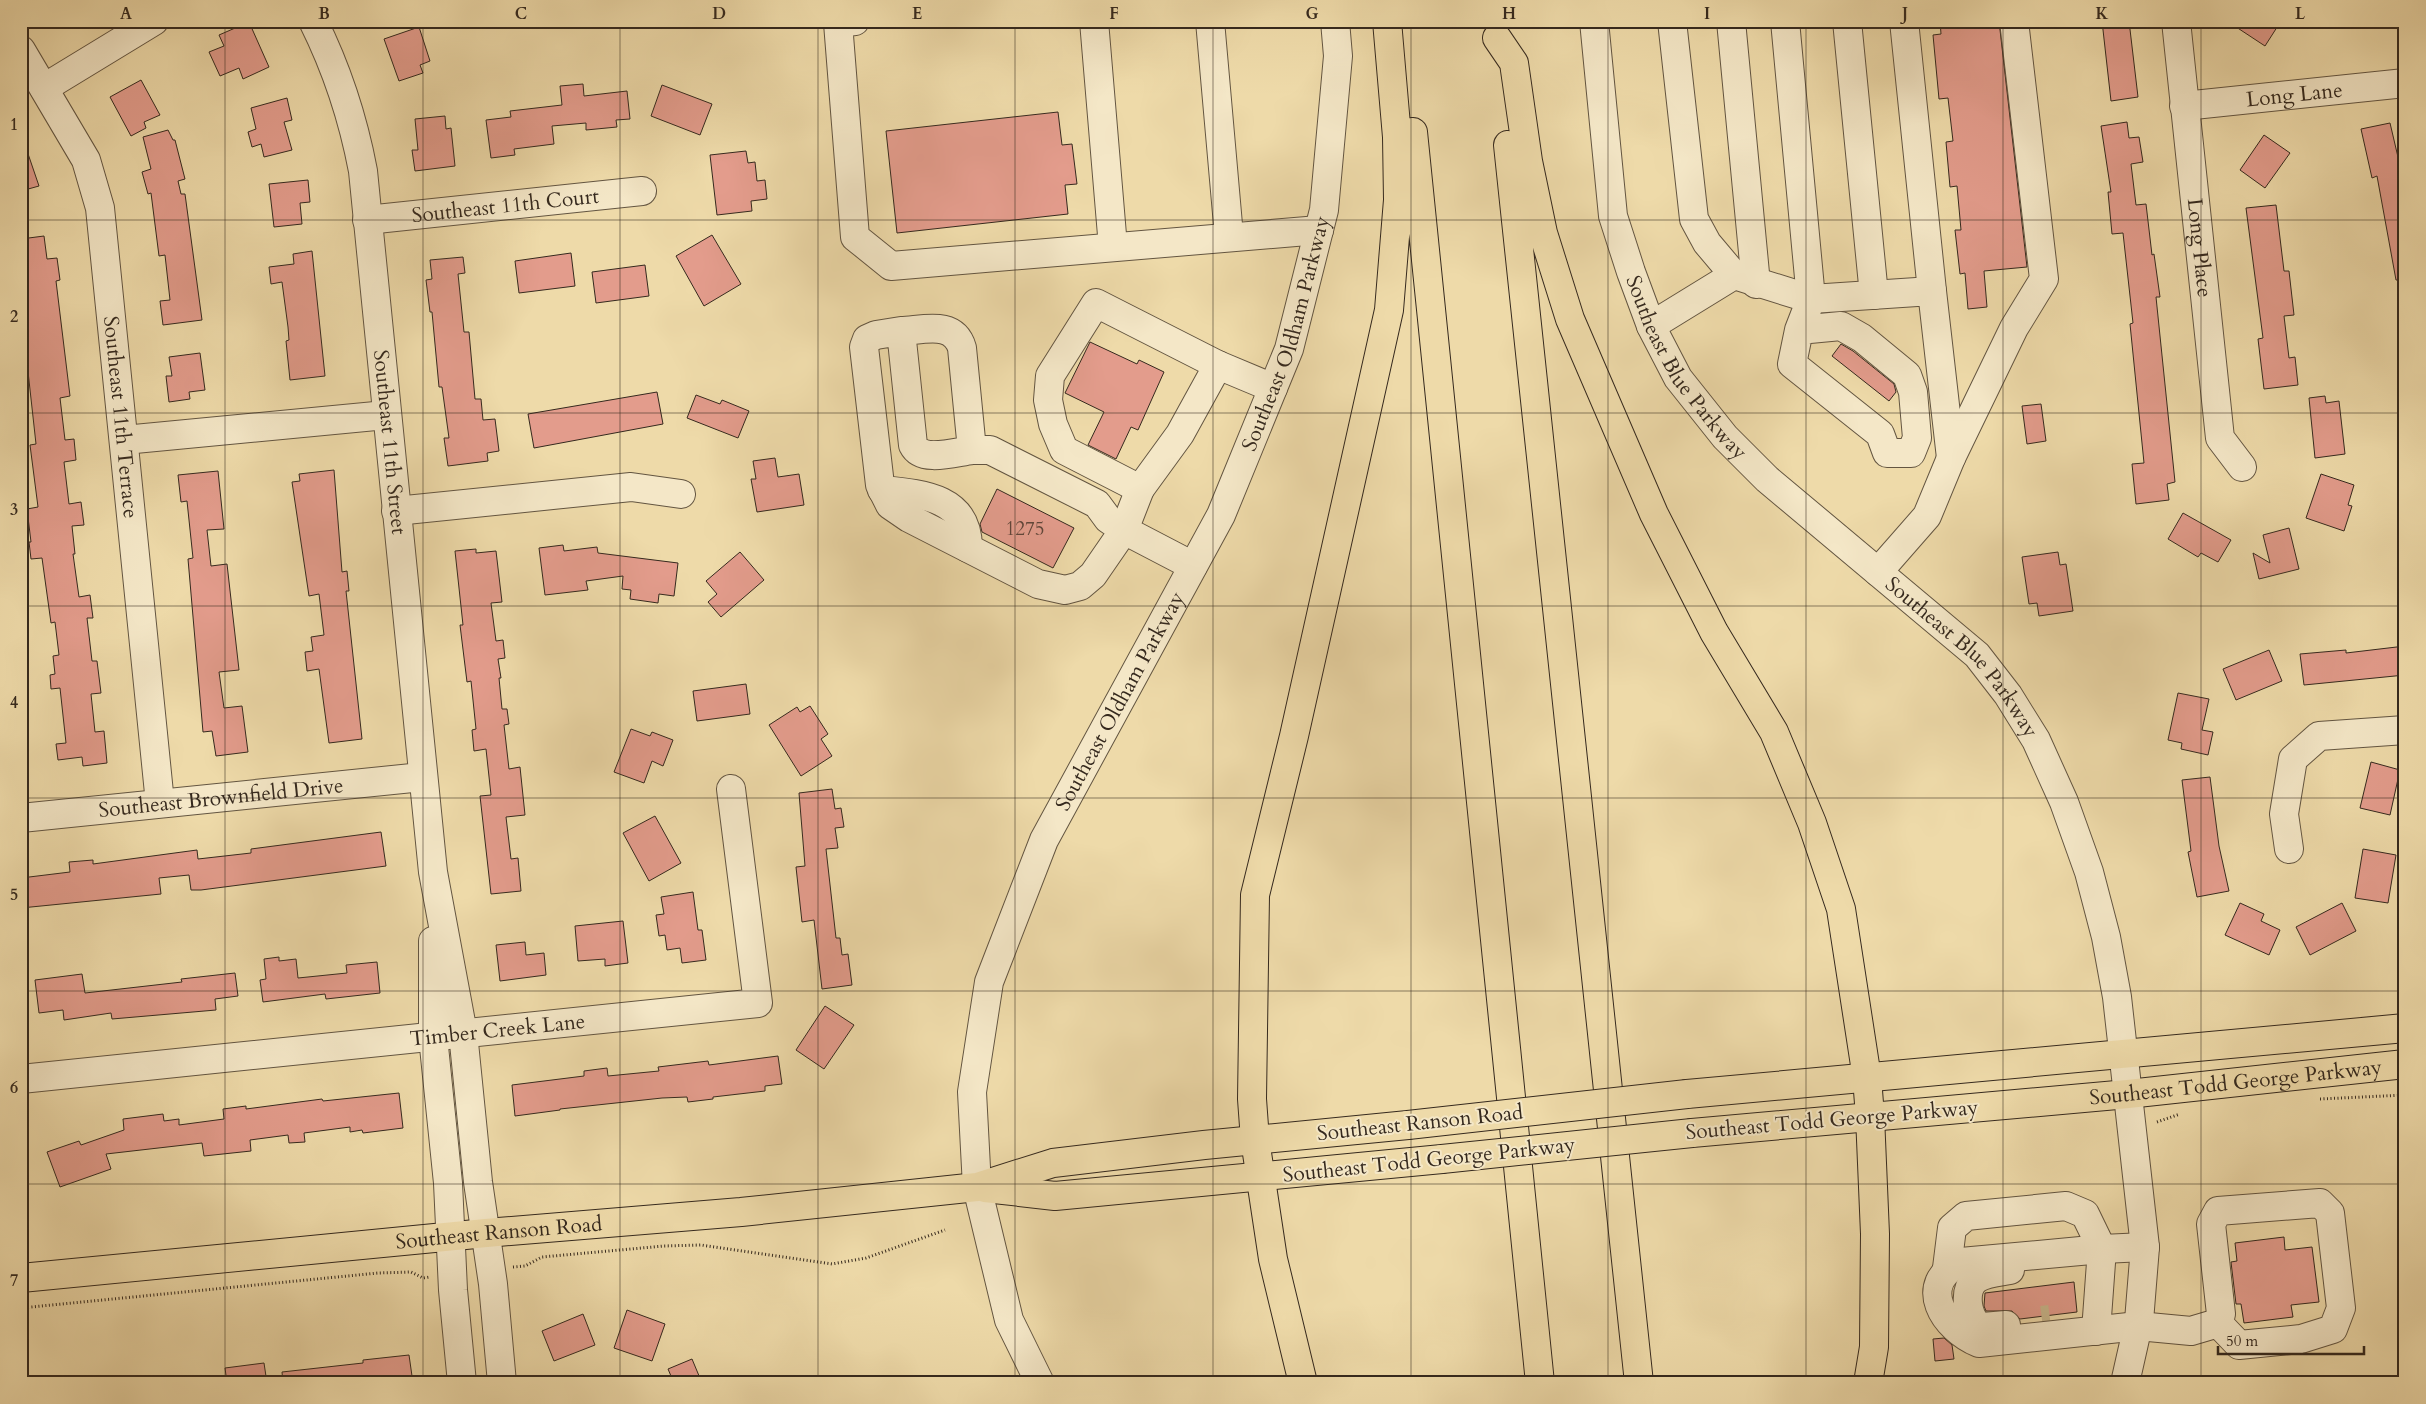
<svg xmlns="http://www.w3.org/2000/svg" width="2426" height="1404" font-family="Cardo,serif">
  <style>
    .building { fill: #e39c8c; stroke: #35291e }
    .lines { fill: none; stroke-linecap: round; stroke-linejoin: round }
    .minor-tunnel { stroke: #c9b78d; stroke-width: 28; stroke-dasharray: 28 14; stroke-linecap: butt }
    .minor-casing { stroke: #635541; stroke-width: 30 }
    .major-casing { stroke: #35291e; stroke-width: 30 }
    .highway-casing { stroke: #35291e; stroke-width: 30 }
    .path { stroke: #35291e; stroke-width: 3; stroke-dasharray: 1 2.5; stroke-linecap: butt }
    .minor { stroke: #f4e7c7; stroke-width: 28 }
    .major { stroke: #eedaa9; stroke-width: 28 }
    .highway { stroke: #eedaa9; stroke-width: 28 }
    .major-bridge-casing { stroke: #35291e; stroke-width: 30; stroke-linecap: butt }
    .major-bridge { stroke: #eedaa9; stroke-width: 28 }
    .grid { fill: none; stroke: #35291e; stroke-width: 1; stroke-opacity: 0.55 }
    .labels { text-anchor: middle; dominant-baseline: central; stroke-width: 4; stroke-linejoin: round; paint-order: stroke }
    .number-label { font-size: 19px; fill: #60463a }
    .street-label { font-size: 21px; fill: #35291e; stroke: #f4e7c7 }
    .neatline { fill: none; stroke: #35291e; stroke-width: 2 }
    .grid-label { font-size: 16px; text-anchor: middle; font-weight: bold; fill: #35291e }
  </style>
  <rect width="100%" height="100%" fill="#eedaa9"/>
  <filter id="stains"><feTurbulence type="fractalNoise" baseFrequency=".004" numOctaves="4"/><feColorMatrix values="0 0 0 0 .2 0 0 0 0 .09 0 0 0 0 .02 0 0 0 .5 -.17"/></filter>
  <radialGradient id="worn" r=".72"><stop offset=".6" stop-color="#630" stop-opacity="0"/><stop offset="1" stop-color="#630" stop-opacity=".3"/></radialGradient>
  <path class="building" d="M 1940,21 L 1999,21 L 2027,267 L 1984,271 L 1987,307 L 1968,309 L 1965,273 L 1960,274 L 1955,230 L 1961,230 L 1957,186 L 1950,187 L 1946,142 L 1953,141 L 1948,98 L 1939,99 L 1933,35 L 1941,34 Z
    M 2102,21 L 2129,21 L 2138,97 L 2111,101 Z
    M 2227,21 L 2281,21 L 2265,46 Z
    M 249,22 L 269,67 L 243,79 L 239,68 L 220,76 L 209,52 L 224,46 L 219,35 Z
    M 419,27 L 430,61 L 420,65 L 423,73 L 399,81 L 384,39 Z
    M 141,80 L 160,115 L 144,122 L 146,128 L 131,136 L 110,97 Z
    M 583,84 L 584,96 L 627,91 L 630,119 L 616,120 L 617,127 L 586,130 L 586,123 L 552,126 L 554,144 L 514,149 L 515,155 L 491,158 L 486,120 L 511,117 L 510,111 L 562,105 L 560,86 Z
    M 662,85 L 712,104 L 700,135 L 651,116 Z
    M 287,98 L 292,120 L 284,122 L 292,150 L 264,157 L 261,144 L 252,147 L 248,132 L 256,129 L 251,108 Z
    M 1058,112 L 1062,145 L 1072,144 L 1077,184 L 1065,185 L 1068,214 L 897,233 L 886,131 Z
    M 445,116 L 446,129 L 451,128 L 455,166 L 415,171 L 412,150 L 418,150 L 415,119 Z
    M 2127,122 L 2129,138 L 2139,137 L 2143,162 L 2131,164 L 2136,205 L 2146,204 L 2152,255 L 2154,254 L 2160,297 L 2156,297 L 2175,482 L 2167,484 L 2169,500 L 2136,504 L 2132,464 L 2144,463 L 2130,324 L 2133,323 L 2123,233 L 2112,234 L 2108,192 L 2111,192 L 2101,126 Z
    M 2390,123 L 2405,187 L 2405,280 L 2396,280 L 2377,176 L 2372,178 L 2361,129 Z
    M 168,130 L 173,140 L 175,140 L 185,179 L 178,181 L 181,194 L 185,194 L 202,320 L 163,325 L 160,301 L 170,300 L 165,255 L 159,256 L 151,193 L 148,194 L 142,172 L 151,169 L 143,137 Z
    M 2264,135 L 2290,153 L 2265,188 L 2240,170 Z
    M 21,142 L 24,142 L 39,186 L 21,191 Z
    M 746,151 L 748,163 L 755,162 L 757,181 L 765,180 L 767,199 L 751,201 L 752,211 L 717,215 L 710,155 Z
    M 308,180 L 310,202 L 300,203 L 302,224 L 274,227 L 269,184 Z
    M 2276,205 L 2284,271 L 2289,271 L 2294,315 L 2284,316 L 2289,358 L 2295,357 L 2298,385 L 2264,389 L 2258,339 L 2263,338 L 2246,208 Z
    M 712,235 L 741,284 L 704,306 L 676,256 Z
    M 44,236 L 47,259 L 57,258 L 60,280 L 56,281 L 70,396 L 60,398 L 65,440 L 74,439 L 76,460 L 64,462 L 69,504 L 81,502 L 84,525 L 72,526 L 75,554 L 73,554 L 79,597 L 90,595 L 93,618 L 87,618 L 92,661 L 97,661 L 101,693 L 91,694 L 95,732 L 104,731 L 107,763 L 83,766 L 82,757 L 58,760 L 56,744 L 66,743 L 60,688 L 51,689 L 50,675 L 55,674 L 53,656 L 59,655 L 55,622 L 51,623 L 42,558 L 31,559 L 29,542 L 31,542 L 27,509 L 38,507 L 30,445 L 36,444 L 21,308 L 21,239 Z
    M 312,251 L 325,376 L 290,380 L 286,341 L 289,340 L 288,327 L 282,282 L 271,284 L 269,267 L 294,264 L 293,254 Z
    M 571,253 L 575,286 L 519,293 L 515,261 Z
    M 463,257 L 465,273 L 458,274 L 464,332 L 469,332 L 475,399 L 481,399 L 483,420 L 495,419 L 499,451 L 487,453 L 488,461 L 448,466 L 444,438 L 449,438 L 442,387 L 439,387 L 432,312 L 430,312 L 426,280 L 432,279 L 430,260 Z
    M 645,265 L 649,296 L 596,303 L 592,272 Z
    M 1090,342 L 1137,364 L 1139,360 L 1164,372 L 1138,430 L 1131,427 L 1116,459 L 1088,445 L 1104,412 L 1065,393 Z
    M 1841,344 L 1853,351 L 1894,384 L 1896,392 L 1889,401 L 1832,356 Z
    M 200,353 L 205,390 L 189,392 L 190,399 L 169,402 L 166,376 L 172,376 L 169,357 Z
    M 657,392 L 663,424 L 534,448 L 528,414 Z
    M 696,395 L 720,404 L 722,400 L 749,411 L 738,438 L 687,418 Z
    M 2325,396 L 2326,403 L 2339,401 L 2345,454 L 2315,458 L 2309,398 Z
    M 2041,404 L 2046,441 L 2027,444 L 2022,406 Z
    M 775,458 L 778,477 L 799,474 L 804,505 L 757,512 L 751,479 L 756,479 L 753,461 Z
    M 334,470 L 342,572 L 347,571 L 349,591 L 346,591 L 362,739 L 329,743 L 319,669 L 307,671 L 305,652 L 313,651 L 311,637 L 324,635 L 319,594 L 309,596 L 292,482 L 300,481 L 299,474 Z
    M 218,471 L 224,529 L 207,530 L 211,566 L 227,564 L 239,670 L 219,672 L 224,708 L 242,706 L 248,752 L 216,756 L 212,731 L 203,732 L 188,559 L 193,558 L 187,501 L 181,502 L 178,475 Z
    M 2321,474 L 2354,485 L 2348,505 L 2352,506 L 2344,531 L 2306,518 Z
    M 997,489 L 1074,528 L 1053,568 L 982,532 L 980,524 Z
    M 2183,513 L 2231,540 L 2218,562 L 2201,553 L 2198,557 L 2168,539 Z
    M 2289,528 L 2299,569 L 2259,579 L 2253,553 L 2270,563 L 2263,535 Z
    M 563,545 L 564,551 L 597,547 L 598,553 L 678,563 L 674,596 L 659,594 L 658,603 L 630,599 L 631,590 L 622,589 L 623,576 L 586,581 L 588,590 L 545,595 L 539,548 Z
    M 476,549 L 476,553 L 496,551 L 502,602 L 491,603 L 496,641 L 503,640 L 505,658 L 498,659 L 501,678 L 499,678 L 502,709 L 507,709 L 509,724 L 504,725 L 509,769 L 520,767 L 525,815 L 506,817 L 511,859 L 518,858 L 521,891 L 491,894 L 480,796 L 491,795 L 486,749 L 474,751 L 472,730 L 476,729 L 471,681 L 467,682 L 460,625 L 463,625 L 455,551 Z
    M 740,552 L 764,580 L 721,617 L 708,602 L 717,594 L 706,581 Z
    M 2058,552 L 2060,565 L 2066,564 L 2073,611 L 2039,616 L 2037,603 L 2029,604 L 2022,557 Z
    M 2405,646 L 2405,675 L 2304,685 L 2300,654 L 2346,650 L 2346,653 Z
    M 2269,650 L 2282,681 L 2236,700 L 2223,669 Z
    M 746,684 L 750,714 L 697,721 L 693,691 Z
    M 2178,693 L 2209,699 L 2202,730 L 2213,732 L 2208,755 L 2181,749 L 2182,743 L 2168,740 Z
    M 810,706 L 828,734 L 821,739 L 832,756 L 801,776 L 769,725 L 797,707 L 800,712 Z
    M 631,729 L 650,736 L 652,732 L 673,740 L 663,766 L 652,761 L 644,783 L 614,772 Z
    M 2371,762 L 2400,770 L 2390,815 L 2360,808 Z
    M 2210,777 L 2219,846 L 2229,891 L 2197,897 L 2188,852 L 2191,851 L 2182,780 Z
    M 832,789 L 835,809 L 841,808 L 844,827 L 835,828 L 838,848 L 826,849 L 836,938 L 840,938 L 842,955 L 848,954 L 852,985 L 822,989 L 814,920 L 802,922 L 796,867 L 805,866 L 799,793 Z
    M 655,816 L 681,863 L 649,881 L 623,833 Z
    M 381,832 L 386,866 L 201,890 L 191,890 L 189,875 L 159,878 L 161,894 L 21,908 L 21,878 L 70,872 L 69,862 L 93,860 L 93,864 L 197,850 L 198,859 L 251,853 L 251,849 Z
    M 2363,849 L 2396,855 L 2388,903 L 2355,898 Z
    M 693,892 L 698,930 L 702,930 L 706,960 L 682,963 L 680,948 L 667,950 L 665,935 L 659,936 L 656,915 L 664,914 L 661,897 Z
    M 2240,903 L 2264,914 L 2261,921 L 2280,930 L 2269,955 L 2225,935 Z
    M 2342,903 L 2356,931 L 2310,955 L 2296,927 Z
    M 623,921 L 628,963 L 605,966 L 605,959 L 578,961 L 575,926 Z
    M 525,942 L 526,955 L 544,953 L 546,975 L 500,981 L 496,945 Z
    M 279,957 L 279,961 L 296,959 L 298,978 L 347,973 L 346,965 L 377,962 L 380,993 L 326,999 L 325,994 L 263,1002 L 260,980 L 266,979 L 264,959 Z
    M 235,973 L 238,996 L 215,999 L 216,1010 L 112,1019 L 111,1013 L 64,1020 L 63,1010 L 39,1013 L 35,980 L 82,974 L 85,993 L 182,982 L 181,979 Z
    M 825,1006 L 854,1025 L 824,1069 L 796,1050 Z
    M 778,1056 L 782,1084 L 765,1086 L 765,1091 L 713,1097 L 713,1099 L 688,1102 L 687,1097 L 662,1098 L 560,1109 L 560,1110 L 515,1116 L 512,1085 L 584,1076 L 584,1071 L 607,1068 L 608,1076 L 659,1071 L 658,1067 L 708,1061 L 709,1065 Z
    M 399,1093 L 403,1128 L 363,1133 L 362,1130 L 350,1132 L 350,1127 L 304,1133 L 305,1142 L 289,1143 L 288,1135 L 250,1140 L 251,1151 L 204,1156 L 202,1143 L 106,1154 L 111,1169 L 60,1187 L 47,1152 L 79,1141 L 81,1145 L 124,1130 L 123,1119 L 163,1114 L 164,1121 L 179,1119 L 179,1125 L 224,1119 L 223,1109 L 246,1106 L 246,1109 L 322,1099 L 323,1101 Z
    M 2284,1237 L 2285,1250 L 2312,1247 L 2319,1302 L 2291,1305 L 2293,1317 L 2244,1323 L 2241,1304 L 2236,1304 L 2231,1262 L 2237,1261 L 2235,1243 Z
    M 2074,1282 L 2077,1312 L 2020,1319 L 2012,1311 L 1986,1311 L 1984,1306 L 1985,1293 Z
    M 627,1310 L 665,1324 L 652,1361 L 614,1348 Z
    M 583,1314 L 595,1345 L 554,1361 L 542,1331 Z
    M 1944,1338 L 1952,1345 L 1954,1359 L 1935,1361 L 1933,1339 Z
    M 409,1355 L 413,1383 L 283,1383 L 282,1372 L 363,1363 L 363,1360 Z
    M 692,1359 L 702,1383 L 674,1383 L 668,1369 Z
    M 264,1363 L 267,1383 L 227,1383 L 225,1368 Z"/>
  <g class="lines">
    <path class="minor-tunnel" d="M 2042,1320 L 2050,1319"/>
    <defs>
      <g id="minor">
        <path id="s1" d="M 313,21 C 337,69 353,118 363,171 L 433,872 L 463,1033 L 478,1182 L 493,1284 L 502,1383"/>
        <path d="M 855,21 L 838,23 L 855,237 L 891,266 L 1319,230"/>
        <path d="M 1094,21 L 1113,247"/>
        <path d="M 1210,21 L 1229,236"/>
        <path id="s2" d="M 1594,21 L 1613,216 L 1631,272 L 1651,326 L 1678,378 L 1725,437 L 1767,479 L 1977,655 L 2008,695 L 2036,740 L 2064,802 L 2089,872 L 2106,937 L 2117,997 L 2145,1247 L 2139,1321 L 2125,1383"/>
        <path d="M 1672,21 L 1694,219 L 1707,243 L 1734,275"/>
        <path d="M 1731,21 L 1756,284"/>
        <path d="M 1785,21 L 1811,299 L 1799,330 L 1792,364 L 1880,434 L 1887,453 L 1911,453 L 1917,438 L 1913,392 L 1907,375 L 1862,338 L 1841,326 L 1799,330"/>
        <path d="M 1847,21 L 1874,295"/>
        <path d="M 1904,21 L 1932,291"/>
        <path id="s3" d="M 2176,21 L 2220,438 L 2242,467"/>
        <path id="s4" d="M 21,50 L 86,160 L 100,208 L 160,803"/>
        <path d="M 44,88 L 154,21"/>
        <path id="s5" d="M 2184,106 L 2405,83"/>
        <path id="s6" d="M 367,220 L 642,191"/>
        <path d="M 1651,326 L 1734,275 L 1811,299 L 1932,291 L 1951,458"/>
        <path d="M 901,331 L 876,335 L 867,339 L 864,347 L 880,485 L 890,505 L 909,518 L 1038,584 L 1065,590 L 1080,586 L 1093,575 L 1124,530 L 1108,519 L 1097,504 L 990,450 L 972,450 L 962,348 C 954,320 924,330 901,331 L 913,445 C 922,463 955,452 972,450"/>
        <path d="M 124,440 L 386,415"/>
        <path d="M 1140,489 L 1180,434 L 1218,365"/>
        <path d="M 882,490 C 923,494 968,497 968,548"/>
        <path d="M 396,511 L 631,487 L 681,494"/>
        <path d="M 1193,566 L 1124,530 L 1140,489 L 1064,450 L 1053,424 L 1048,400 L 1050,376 L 1096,303 L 1218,365 L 1273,388"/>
        <path d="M 1878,572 L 1927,516 L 1951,458 L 2014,328 L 2044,279 L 2014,21"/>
        <path id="s7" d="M 21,818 L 422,777"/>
        <path d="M 2289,849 L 2284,814 L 2293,759 L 2319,736 L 2405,730"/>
        <path d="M 433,941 L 433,1037 L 448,1183 L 453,1290 L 462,1383"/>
        <path id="s8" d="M 21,1079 L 758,1003 L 731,789"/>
        <path d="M 2145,1247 L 2102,1249 L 1961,1262 C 1915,1284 1944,1329 1979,1343 L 2138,1326 L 2191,1331 L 2218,1323 L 2221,1314 L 2211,1224 L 2218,1211 L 2320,1203 L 2330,1213 L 2341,1308 L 2333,1329 L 2301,1339 L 2239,1345 L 2218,1323"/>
        <path d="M 1947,1268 L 1952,1228 L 1966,1216 L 2066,1206 L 2085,1214 L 2102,1249 L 2096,1331"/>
        <path d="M 2006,1325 L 1983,1327 L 1977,1325 C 1972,1319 1969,1312 1968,1304 C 1965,1274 1987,1274 2010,1270"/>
        <path id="s9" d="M 1040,1383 L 1009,1320 L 977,1187 L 972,1092 L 989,982 L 1044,840 L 1221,515 L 1289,349 L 1324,210 L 1338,56 L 1335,21"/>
      </g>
      <g id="major">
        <path d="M 1687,1094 L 2405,1028"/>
        <path id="s10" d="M 1692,1133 L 2128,1094 L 2405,1064"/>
        <path d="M 985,1188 L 1055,1196 L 1442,1159"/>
        <path id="s11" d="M 21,1278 L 486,1233 L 741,1212 L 977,1187 L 1053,1163 L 1204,1145 L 1408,1125"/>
      </g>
      <path id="highway" d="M 1497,38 L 1514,63 L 1528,161 L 1543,233 L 1570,319 L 1654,514 L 1714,632 L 1774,732 L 1812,823 L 1841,909 L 1867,1078 L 1870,1116 L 1875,1234 L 1874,1347 L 1868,1383
        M 1413,132 L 1540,1383
        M 1508,145 L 1639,1383
        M 1303,1383 L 1273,1259 L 1255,1140 L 1252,1099 L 1255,895 L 1294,736 L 1389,310 L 1398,200 L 1397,137 L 1387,21"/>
    </defs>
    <use href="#minor" class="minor-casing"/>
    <use href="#major" class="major-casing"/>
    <use href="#highway" class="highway-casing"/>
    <path class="path" d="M 2320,1099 L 2405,1095
      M 2157,1122 L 2180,1114
      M 513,1267 L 525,1266 L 542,1257 L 664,1246 L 701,1245 L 832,1264 L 866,1258 L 945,1230
      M 21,1308 L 378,1273 L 411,1272 L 423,1278 L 430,1277"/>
    <use href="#minor" class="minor"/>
    <use href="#major" class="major"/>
    <use href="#highway" class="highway"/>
    <defs>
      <path id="major-bridge" d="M 1408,1125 L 1687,1094
        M 1442,1159 L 1692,1133"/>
    </defs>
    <use href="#major-bridge" class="major-bridge-casing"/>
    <use href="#major-bridge" class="major-bridge"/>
  </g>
  <path class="grid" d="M 225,21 L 225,1383M 423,21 L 423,1383M 620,21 L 620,1383M 818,21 L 818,1383M 1015,21 L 1015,1383M 1213,21 L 1213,1383M 1411,21 L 1411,1383M 1608,21 L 1608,1383M 1806,21 L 1806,1383M 2003,21 L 2003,1383M 2201,21 L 2201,1383M 21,220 L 2405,220M 21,413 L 2405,413M 21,606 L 2405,606M 21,798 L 2405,798M 21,991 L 2405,991M 21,1184 L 2405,1184"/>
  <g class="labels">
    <g class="number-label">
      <text x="1025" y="529">1275</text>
    </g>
    <g class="street-label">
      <text stroke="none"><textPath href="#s5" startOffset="111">Long Lane</textPath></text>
      <text stroke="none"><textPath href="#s6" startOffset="139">Southeast 11th Court</textPath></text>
      <text stroke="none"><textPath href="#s3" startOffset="228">Long Place</textPath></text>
      <text stroke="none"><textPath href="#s9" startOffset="1129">Southeast Oldham Parkway</textPath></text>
      <text stroke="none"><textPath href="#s2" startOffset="366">Southeast Blue Parkway</textPath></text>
      <text stroke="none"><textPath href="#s4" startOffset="388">Southeast 11th Terrace</textPath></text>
      <text stroke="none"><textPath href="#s1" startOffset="431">Southeast 11th Street</textPath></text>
      <text stroke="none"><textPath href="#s2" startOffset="771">Southeast Blue Parkway</textPath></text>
      <text stroke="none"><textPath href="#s9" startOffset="724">Southeast Oldham Parkway</textPath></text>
      <text stroke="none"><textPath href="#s7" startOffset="201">Southeast Brownfield Drive</textPath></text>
      <text stroke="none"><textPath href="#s8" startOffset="479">Timber Creek Lane</textPath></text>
      <text stroke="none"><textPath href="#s10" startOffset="546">Southeast Todd George Parkway</textPath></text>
      <text transform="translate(1832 1120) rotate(-5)">Southeast Todd George Parkway</text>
      <text transform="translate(1420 1123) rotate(-6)">Southeast Ranson Road</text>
      <text transform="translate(1429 1160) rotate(-6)">Southeast Todd George Parkway</text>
      <text stroke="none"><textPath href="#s11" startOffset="480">Southeast Ranson Road</textPath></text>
    </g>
  </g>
  <rect width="2426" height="1404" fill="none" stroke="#eedaa9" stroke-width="55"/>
  <path d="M2218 1346v8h146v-8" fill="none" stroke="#35291e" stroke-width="2.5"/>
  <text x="2226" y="1346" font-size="15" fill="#35291e" stroke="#f4e7c7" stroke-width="4" paint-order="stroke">50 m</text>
  <rect x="28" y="28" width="2370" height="1348" class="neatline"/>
  <g class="grid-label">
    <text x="126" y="19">A</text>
    <text x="324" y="19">B</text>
    <text x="521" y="19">C</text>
    <text x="719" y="19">D</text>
    <text x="917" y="19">E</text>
    <text x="1114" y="19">F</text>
    <text x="1312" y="19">G</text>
    <text x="1509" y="19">H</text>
    <text x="1707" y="19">I</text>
    <text x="1905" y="19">J</text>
    <text x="2102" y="19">K</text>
    <text x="2300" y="19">L</text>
    <text x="14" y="130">1</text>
    <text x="14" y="322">2</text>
    <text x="14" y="515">3</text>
    <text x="14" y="708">4</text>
    <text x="14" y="900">5</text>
    <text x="14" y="1093">6</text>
    <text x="14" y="1286">7</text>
  </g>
  <rect width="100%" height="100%" filter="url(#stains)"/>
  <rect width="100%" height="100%" fill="url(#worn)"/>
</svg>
